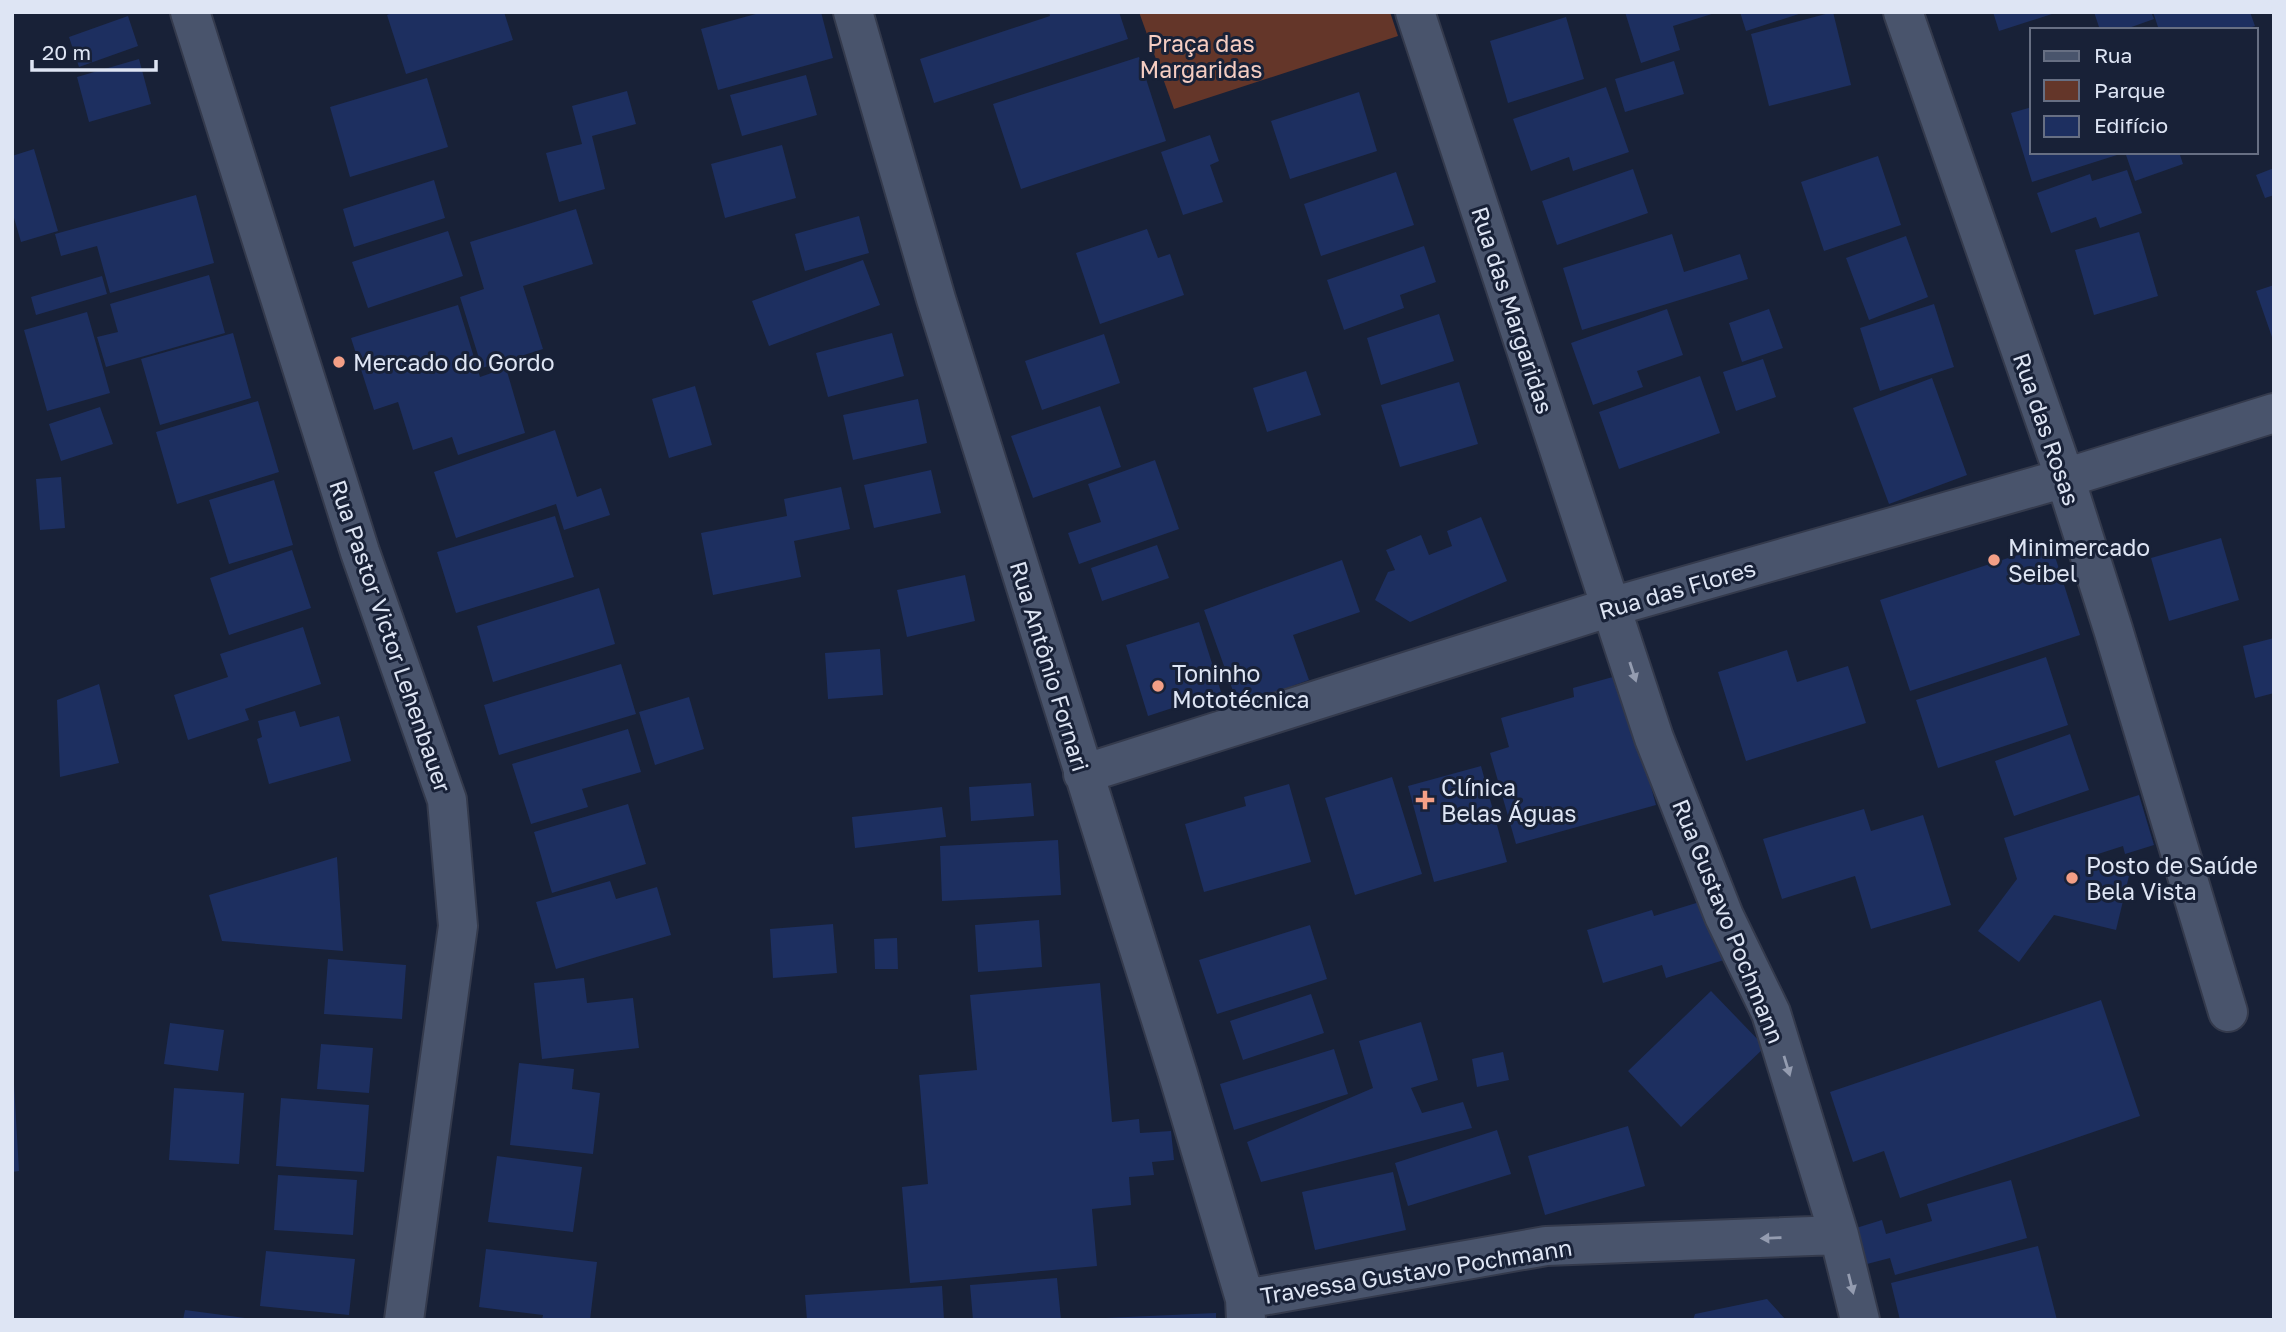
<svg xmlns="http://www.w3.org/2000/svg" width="2286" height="1332" font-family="'Golos Text',sans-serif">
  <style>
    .green { fill: #643629 }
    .building { fill: #1d2f60 }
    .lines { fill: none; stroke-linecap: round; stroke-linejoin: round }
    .minor-casing { stroke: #343a4c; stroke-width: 42 }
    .minor { stroke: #49546c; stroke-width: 38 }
    .oneway { fill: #949cb0 }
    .poi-dot { fill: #f39f86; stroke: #182137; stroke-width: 2.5 }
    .labels { text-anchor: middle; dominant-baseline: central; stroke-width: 6; stroke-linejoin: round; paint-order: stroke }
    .park-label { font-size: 23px; fill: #f5cdc2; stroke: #182137 }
    .street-label { font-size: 23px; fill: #dee5f4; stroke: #182137 }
    .poi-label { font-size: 23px; fill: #dee5f4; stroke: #182137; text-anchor: start }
  </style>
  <rect width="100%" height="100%" fill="#182137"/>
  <path class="green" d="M 1139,12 L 1390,12 L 1398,36 L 1174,109 Z"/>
  <path class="building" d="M 394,12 L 504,12 L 513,40 L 406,74 L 387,15 Z
    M 763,12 L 821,12 L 833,58 L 718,90 L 701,29 Z
    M 1049,12 L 1119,12 L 1128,39 L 934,103 L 920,59 L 1050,16 Z
    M 1625,12 L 1715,12 L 1715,13 L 1673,26 L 1680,50 L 1641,63 Z
    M 1740,12 L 1801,12 L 1802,13 L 1746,31 Z
    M 1833,12 L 1851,85 L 1769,106 L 1751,34 Z
    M 1993,12 L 2055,12 L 2055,13 L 1999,31 Z
    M 2094,12 L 2151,12 L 2154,19 L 2123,30 L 2100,30 Z
    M 2153,12 L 2250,12 L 2255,26 L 2243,30 L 2159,30 Z
    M 128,16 L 138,46 L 79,67 L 69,37 Z
    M 1566,17 L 1584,79 L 1508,103 L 1490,41 Z
    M 1139,57 L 1166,141 L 1021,189 L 993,104 Z
    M 139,59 L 151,104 L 89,122 L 77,77 Z
    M 1674,61 L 1684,94 L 1625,112 L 1615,79 Z
    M 806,75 L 817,115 L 742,136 L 730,95 Z
    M 427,78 L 448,147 L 350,177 L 330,107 Z
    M 1606,87 L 1629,152 L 1573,171 L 1569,157 L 1531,171 L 1513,119 Z
    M 627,91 L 636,124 L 592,136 L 605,189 L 559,202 L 546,153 L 582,144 L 572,106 Z
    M 1359,92 L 1377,151 L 1290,179 L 1271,121 Z
    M 2032,107 L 2032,152 L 2116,152 L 2117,155 L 2032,182 L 2011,113 Z
    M 1210,135 L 1219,161 L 1210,165 L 1223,202 L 1183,215 L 1161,152 Z
    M 782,145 L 796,198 L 725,218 L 711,164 Z
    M 34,149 L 58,231 L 21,242 L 12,211 L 12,156 Z
    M 2125,152 L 2179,152 L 2183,164 L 2135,181 Z
    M 1878,156 L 1901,225 L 1824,251 L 1801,182 Z
    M 2274,168 L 2274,195 L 2265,198 L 2256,175 Z
    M 1633,169 L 1648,213 L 1557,245 L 1542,201 Z
    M 2127,170 L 2142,213 L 2100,228 L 2096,217 L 2051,233 L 2037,193 L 2090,174 L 2092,181 Z
    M 1396,172 L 1414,225 L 1321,256 L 1304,204 Z
    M 434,180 L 445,218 L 354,247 L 343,209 Z
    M 196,195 L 214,263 L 110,293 L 97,246 L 61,256 L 55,234 Z
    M 576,209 L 593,264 L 523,286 L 543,349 L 482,368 L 460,297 L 484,289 L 470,242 Z
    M 859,216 L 869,253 L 805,271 L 795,234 Z
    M 1147,229 L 1158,258 L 1170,254 L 1184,295 L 1100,324 L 1076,253 Z
    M 448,231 L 463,276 L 368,308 L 352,262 Z
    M 2139,232 L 2158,296 L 2094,315 L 2075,250 Z
    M 1672,234 L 1684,272 L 1740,254 L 1748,279 L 1582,330 L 1563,268 Z
    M 1906,236 L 1928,297 L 1869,320 L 1846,258 Z
    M 1424,246 L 1436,282 L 1400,295 L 1404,308 L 1344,330 L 1327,280 Z
    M 863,260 L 880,305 L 769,346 L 752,301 Z
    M 209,275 L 225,333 L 106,367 L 97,337 L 118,332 L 110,304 Z
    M 102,276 L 107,294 L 36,315 L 31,297 Z
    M 2274,285 L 2274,340 L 2273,340 L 2256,291 Z
    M 1934,304 L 1954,367 L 1880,391 L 1860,328 Z
    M 458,305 L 480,377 L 506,368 L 525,433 L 458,455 L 452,437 L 413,450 L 398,402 L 374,410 L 351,338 Z
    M 1667,309 L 1683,355 L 1637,371 L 1643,387 L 1593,405 L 1571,343 Z
    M 1769,309 L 1783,348 L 1742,362 L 1729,323 Z
    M 87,312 L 110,393 L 47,411 L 24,330 Z
    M 1439,314 L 1454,361 L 1381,385 L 1367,338 Z
    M 233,333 L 251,398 L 160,425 L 141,359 Z
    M 892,333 L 904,376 L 828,397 L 816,353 Z
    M 1104,334 L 1120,383 L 1042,410 L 1025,361 Z
    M 1763,359 L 1776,397 L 1736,411 L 1723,372 Z
    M 1306,371 L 1321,415 L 1267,432 L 1253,388 Z
    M 1700,376 L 1720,433 L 1619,469 L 1599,412 Z
    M 1932,378 L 1967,475 L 1889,504 L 1853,408 Z
    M 1459,382 L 1478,444 L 1400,467 L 1381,405 Z
    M 695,386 L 712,445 L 669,458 L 652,399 Z
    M 918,399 L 927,443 L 853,460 L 843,415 Z
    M 258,401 L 279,472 L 177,504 L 156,432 Z
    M 1100,406 L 1121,467 L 1033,498 L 1011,436 Z
    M 100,407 L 113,444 L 61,461 L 49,424 Z
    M 555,430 L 577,497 L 601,488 L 610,515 L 564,530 L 556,504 L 456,538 L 434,472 Z
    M 1155,460 L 1179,529 L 1079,564 L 1068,533 L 1101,522 L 1088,484 Z
    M 931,470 L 941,513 L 874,528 L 864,485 Z
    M 61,477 L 65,528 L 40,530 L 36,479 Z
    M 274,480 L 293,545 L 229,564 L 209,500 Z
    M 841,487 L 850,529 L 794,541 L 801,577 L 713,595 L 701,533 L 787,516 L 784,499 Z
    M 555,516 L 574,577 L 456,613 L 437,552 Z
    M 1481,517 L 1507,581 L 1410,622 L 1375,600 L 1388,572 L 1395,570 L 1386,550 L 1421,535 L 1429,555 L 1452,546 L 1447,531 Z
    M 2221,538 L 2239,600 L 2169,621 L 2151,558 Z
    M 2051,544 L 2080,635 L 1910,691 L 1880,600 Z
    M 1157,545 L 1169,578 L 1102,601 L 1091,568 Z
    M 292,550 L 311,608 L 229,635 L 210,578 Z
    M 1342,560 L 1360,612 L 1293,635 L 1309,680 L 1238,705 L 1204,610 Z
    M 965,575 L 975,621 L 907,637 L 897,590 Z
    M 599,588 L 615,644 L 493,682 L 477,626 Z
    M 1199,622 L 1221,692 L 1148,716 L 1126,645 Z
    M 303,627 L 321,684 L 245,709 L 249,720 L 188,740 L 174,695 L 228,677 L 220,654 Z
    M 2274,638 L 2274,693 L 2255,698 L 2243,646 Z
    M 880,649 L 883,695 L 828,699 L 825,653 Z
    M 1787,650 L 1797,682 L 1848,666 L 1866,723 L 1746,761 L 1718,672 Z
    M 2046,657 L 2068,725 L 1938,768 L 1916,700 Z
    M 621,664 L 636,714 L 499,755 L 484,705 Z
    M 1620,675 L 1656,805 L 1516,844 L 1490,753 L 1509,747 L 1501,718 L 1574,697 L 1573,688 Z
    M 99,684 L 119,763 L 60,777 L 57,700 Z
    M 689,697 L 704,749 L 655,765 L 639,712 Z
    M 295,711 L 300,727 L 339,716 L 351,761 L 269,784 L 257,739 L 262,737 L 258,721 Z
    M 628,729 L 641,772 L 582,789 L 588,807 L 531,824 L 512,764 Z
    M 2070,734 L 2089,790 L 2014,816 L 1995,761 Z
    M 1481,766 L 1507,862 L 1434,882 L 1408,786 Z
    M 1392,777 L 1422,874 L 1355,895 L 1325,798 Z
    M 1031,783 L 1034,816 L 971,821 L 969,787 Z
    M 1289,784 L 1311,862 L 1204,892 L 1185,824 L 1246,806 L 1244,797 Z
    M 2139,795 L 2154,845 L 2125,854 L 2123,846 L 2098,854 L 2090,867 L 2129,876 L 2116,930 L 2054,915 L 2019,962 L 1978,931 L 2017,879 L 2004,838 Z
    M 628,804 L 646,864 L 552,893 L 534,832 Z
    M 942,807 L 946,837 L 855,848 L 852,817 Z
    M 1864,809 L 1871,831 L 1923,815 L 1951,905 L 1871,929 L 1855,876 L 1782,899 L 1763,839 Z
    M 1058,840 L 1061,895 L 942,901 L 940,846 Z
    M 337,857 L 343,951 L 222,941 L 209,895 Z
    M 610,881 L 616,899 L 657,887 L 671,935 L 556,969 L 536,902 Z
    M 1706,900 L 1724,960 L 1666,978 L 1662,965 L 1603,983 L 1587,930 L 1652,910 L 1654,916 Z
    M 1039,920 L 1042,967 L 978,972 L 975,925 Z
    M 833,924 L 837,973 L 773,978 L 770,929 Z
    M 1310,925 L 1327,979 L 1217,1014 L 1199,960 Z
    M 897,938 L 898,969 L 875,969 L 874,939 Z
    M 328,959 L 406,965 L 402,1019 L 324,1014 Z
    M 584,978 L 587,1003 L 633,998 L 639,1048 L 542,1059 L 534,983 Z
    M 1100,983 L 1112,1122 L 1139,1119 L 1140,1133 L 1171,1131 L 1174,1160 L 1152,1162 L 1154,1175 L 1129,1177 L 1131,1205 L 1092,1209 L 1097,1266 L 910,1283 L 902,1187 L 928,1184 L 919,1075 L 977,1070 L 970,995 Z
    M 1711,991 L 1765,1047 L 1681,1127 L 1628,1071 Z
    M 1311,994 L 1324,1033 L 1243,1060 L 1230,1021 Z
    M 2101,1000 L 2140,1116 L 1900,1198 L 1884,1151 L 1853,1162 L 1830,1092 Z
    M 1421,1022 L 1438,1080 L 1411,1088 L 1422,1113 L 1463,1102 L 1472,1128 L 1261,1182 L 1247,1142 L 1373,1088 L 1359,1041 Z
    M 170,1023 L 224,1030 L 218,1071 L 164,1064 Z
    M 321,1044 L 373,1048 L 369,1093 L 317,1089 Z
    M 1334,1049 L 1348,1094 L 1234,1130 L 1220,1084 Z
    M 1503,1052 L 1509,1080 L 1477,1087 L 1472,1059 Z
    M 519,1063 L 574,1069 L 572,1089 L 600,1093 L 593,1154 L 510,1145 Z
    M 12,1084 L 14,1084 L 19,1171 L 12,1172 Z
    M 174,1088 L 244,1093 L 239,1164 L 169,1160 Z
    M 281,1098 L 369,1105 L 364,1172 L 276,1166 Z
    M 1628,1126 L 1645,1186 L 1545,1215 L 1528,1156 Z
    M 1497,1130 L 1511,1174 L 1408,1206 L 1395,1163 Z
    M 497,1156 L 582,1167 L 573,1232 L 488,1222 Z
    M 1393,1172 L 1406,1230 L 1315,1250 L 1302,1192 Z
    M 278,1175 L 357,1180 L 353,1235 L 274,1230 Z
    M 2011,1180 L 2027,1238 L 1895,1275 L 1890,1258 L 1867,1264 L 1856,1228 L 1882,1220 L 1886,1234 L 1932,1221 L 1927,1204 Z
    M 2038,1246 L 2057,1320 L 1900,1320 L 1891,1283 Z
    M 486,1249 L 597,1262 L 590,1320 L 542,1320 L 543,1315 L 479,1307 Z
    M 266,1251 L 355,1259 L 349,1315 L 260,1306 Z
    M 1057,1278 L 1061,1320 L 973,1320 L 970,1285 Z
    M 942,1286 L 944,1320 L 807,1320 L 805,1295 Z
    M 1767,1299 L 1786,1320 L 1693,1320 L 1695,1314 Z
    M 185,1310 L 245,1318 L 245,1320 L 183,1320 Z
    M 1216,1313 L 1216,1320 L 1105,1320 L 1105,1318 Z"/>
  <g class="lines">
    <defs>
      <path id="minor" d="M 190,12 L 360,552 L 447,800 L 458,926 L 404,1320
        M 853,12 L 936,299 L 1178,1074 L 1245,1299 L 1246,1320
        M 1415,12 L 1654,738 L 1724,916 L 1771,1013 L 1839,1235 L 1860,1320
        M 1903,12 L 2065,478 L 2113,629 L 2228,1012
        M 1083,774 L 1611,607 L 2065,478 L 2274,413
        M 1245,1299 L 1546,1246 L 1839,1235"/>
    </defs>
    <use href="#minor" class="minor-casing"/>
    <use href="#minor" class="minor"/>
  </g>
  <defs><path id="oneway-solid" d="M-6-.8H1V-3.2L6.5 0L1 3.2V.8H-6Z" transform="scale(1.75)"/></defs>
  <g class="oneway">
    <use href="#oneway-solid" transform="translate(1633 672) rotate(72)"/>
    <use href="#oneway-solid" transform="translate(1787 1066) rotate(73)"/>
    <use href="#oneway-solid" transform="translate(1771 1238) rotate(178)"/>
    <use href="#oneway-solid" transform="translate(1851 1284) rotate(76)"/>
  </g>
  <g class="poi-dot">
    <circle cx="339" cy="362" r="7"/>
    <circle cx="1994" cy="560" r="7"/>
    <circle cx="1158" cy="686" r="7"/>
    <path d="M1421.5 789.5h7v7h7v7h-7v7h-7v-7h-7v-7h7z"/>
    <circle cx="2072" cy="878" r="7"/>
  </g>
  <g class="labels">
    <g class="park-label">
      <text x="1201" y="43">Praça das<tspan x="1201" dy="26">Margaridas</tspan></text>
    </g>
    <g class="street-label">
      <text transform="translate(1513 310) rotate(72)">Rua das Margaridas</text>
      <text transform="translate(2047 429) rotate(71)">Rua das Rosas</text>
      <text transform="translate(1677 589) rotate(-16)">Rua das Flores</text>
      <text transform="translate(391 636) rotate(71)">Rua Pastor Victor Lehenbauer</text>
      <text transform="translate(1050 666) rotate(73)">Rua Antônio Fornari</text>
      <text transform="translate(1729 921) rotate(68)">Rua Gustavo Pochmann</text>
      <text transform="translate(1416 1271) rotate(-9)">Travessa Gustavo Pochmann</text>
    </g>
    <g class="poi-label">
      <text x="353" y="362">Mercado do Gordo</text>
      <text x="2008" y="547">Minimercado<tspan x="2008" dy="26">Seibel</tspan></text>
      <text x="1172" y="673">Toninho<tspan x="1172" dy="26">Mototécnica</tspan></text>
      <text x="1441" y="787">Clínica<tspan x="1441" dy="26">Belas Águas</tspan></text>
      <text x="2086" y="865">Posto de Saúde<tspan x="2086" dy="26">Bela Vista</tspan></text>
    </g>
  </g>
  <rect width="2286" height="1332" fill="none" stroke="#dee5f4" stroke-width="28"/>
  <rect x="2030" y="28" width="228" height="126" fill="#182137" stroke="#676f83" stroke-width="2"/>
  <rect x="2044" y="51" width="35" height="10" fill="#49546c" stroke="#676f83" stroke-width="2"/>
  <text x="2094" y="63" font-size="21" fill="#dee5f4">Rua</text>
  <rect x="2044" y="80" width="35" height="21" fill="#643629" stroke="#676f83" stroke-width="2"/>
  <text x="2094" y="98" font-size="21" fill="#dee5f4">Parque</text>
  <rect x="2044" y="116" width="35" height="21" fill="#1d2f60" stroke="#676f83" stroke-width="2"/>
  <text x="2094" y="133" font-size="21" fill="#dee5f4">Edifício</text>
  <path d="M32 60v10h124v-10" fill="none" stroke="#dee5f4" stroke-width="3.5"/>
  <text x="42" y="60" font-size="21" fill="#dee5f4" stroke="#182137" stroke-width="5" paint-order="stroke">20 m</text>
</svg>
